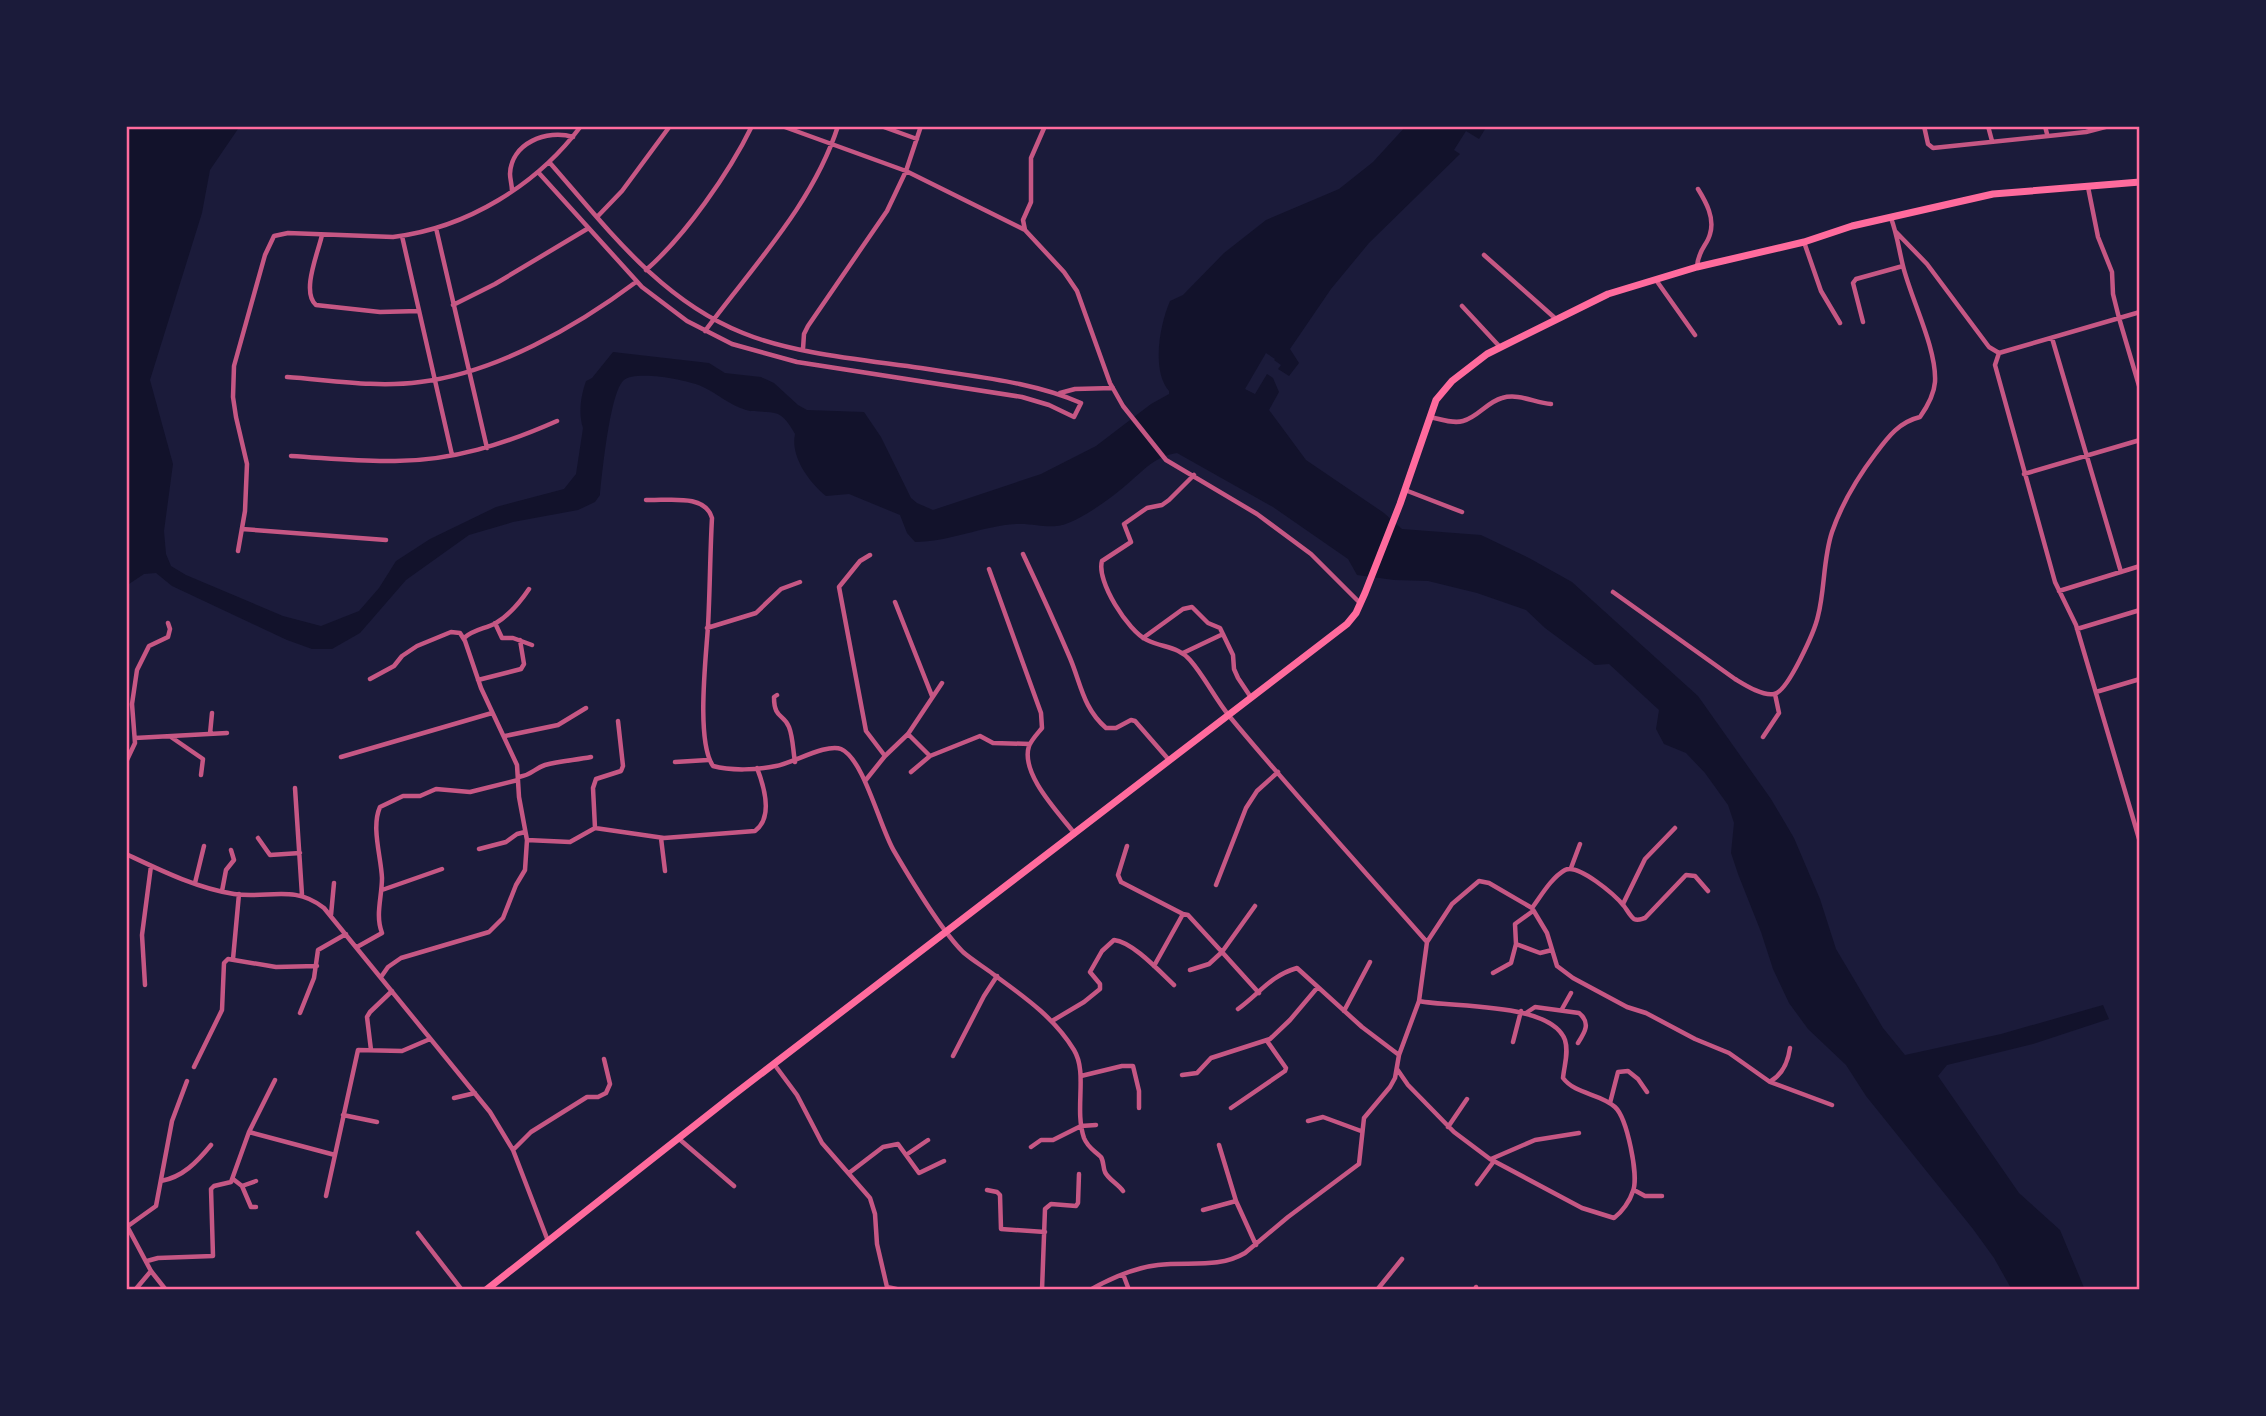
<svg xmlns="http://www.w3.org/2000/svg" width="2266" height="1416" font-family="'Crimson Pro',serif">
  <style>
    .water { fill: #12122b }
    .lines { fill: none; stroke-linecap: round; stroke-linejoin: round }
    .minor { stroke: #c65784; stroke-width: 4.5 }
    .primary { stroke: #ff6b9d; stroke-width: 7 }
    .neatline { fill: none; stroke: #ff6b9d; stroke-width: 2.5 }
  </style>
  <rect width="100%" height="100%" fill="#1b1b3a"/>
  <path class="water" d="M 126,126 L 240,126 L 210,170 L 202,213 L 150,380 L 173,464 L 164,531 L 166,554 L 171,566 L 186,575 L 283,616 L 321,626 L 359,611 L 379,588 L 396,561 L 430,539 L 496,507 L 564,489 L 576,474 L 583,428 C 578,413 581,395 586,381 L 592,378 L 613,352 L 709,363 L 725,373 L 761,377 L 774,383 L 798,405 L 807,410 L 864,412 L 881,437 L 911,498 L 917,503 L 933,510 L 1041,474 L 1096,446 L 1151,404 L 1169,394 L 1169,391 C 1151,370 1160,324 1170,301 L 1183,295 L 1224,253 L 1266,220 L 1339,189 L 1373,162 L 1406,126 L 1487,126 L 1479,139 L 1466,131 L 1454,150 L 1460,154 L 1369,243 L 1331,289 L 1290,349 L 1299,363 L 1289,376 L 1278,369 L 1281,365 L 1274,360 L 1275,359 L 1266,353 L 1245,389 L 1255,394 L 1267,374 L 1273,378 L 1279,392 L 1269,410 L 1306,460 L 1384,513 L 1402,529 L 1481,535 L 1529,558 L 1572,582 L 1698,696 L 1771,799 L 1794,838 L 1820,899 L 1836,949 L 1883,1028 L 1905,1055 L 2001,1034 L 2103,1005 L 2109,1019 L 2033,1044 L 1947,1065 L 1938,1076 L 2019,1193 L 2060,1230 L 2085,1290 L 2012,1290 L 1994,1258 L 1973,1229 L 1866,1096 L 1846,1065 L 1808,1029 L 1789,1003 L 1773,969 L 1761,932 L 1738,874 L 1731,853 L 1734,823 L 1728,805 L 1705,773 L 1686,753 L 1664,744 L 1656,729 L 1659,710 L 1609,664 L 1595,665 L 1545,628 L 1526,610 L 1477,593 L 1428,581 L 1394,580 L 1357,575 L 1348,559 L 1273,507 L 1177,453 C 1157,456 1147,467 1132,480 C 1116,494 1098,508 1079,518 C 1052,533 1043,523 1016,524 C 982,526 949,542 915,542 L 907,533 L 900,515 L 849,494 L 826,496 C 810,483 790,457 795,434 C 791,427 786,418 778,414 C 769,410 755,413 746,410 C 729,405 718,394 703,387 C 689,380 636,370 624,380 C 610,391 602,475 600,495 L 595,502 L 578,510 L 513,522 L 469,535 L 406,580 L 360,633 L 332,649 L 312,649 L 287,640 L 172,586 L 156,573 L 144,574 L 126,586 Z"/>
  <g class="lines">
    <path class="minor" d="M 782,126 L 906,171 L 1025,230
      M 881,126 L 917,139
      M 1045,126 L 1031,158 L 1031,202 L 1023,220 L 1025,230 L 1064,272 L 1077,291 L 1110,383 L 1123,406 L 1166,460 L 1257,514 L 1311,554 L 1360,603
      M 1924,126 L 1928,144 L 1933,148 L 2086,132 L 2109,126
      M 1988,126 L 1992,141
      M 2045,126 L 2047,134
      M 538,172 L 642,287 L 687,321 L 732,344 L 797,362 L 1022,397 L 1049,405 L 1074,417 L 1081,403 C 1030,381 975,377 921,368 C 866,360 794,354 743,333 C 660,300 607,228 550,163
      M 2088,187 L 2098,237 L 2112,272 L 2113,294 L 2119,318 L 2140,389
      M 512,191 C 512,185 510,179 510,174 C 511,143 547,129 573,137
      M 597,217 L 622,191 L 670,126
      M 436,228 L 487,448
      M 1896,232 L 1927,264 L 1989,347 L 1999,353
      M 322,235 C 318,253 301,292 316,305 L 380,312 L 419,311
      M 402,236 L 452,455
      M 1804,242 L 1821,291 L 1840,323
      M 1484,255 L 1556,319
      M 1697,266 C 1699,248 1707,246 1710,234 C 1715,218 1706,202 1698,189
      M 646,270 C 685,236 729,173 752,126
      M 1656,280 L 1695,335
      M 453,305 L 495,284 L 587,229
      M 1462,306 L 1500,347
      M 2140,312 L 1999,353 L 1995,365 L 2055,582 L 2076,625 L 2140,842
      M 1863,322 L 1853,283 L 1856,279 L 1903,266
      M 705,331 C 753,266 813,204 838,126
      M 2052,338 L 2121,572
      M 803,349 L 804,334 L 808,326 L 887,211 L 906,171 L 921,126
      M 287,377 C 330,380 376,388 420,382 C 495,373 576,327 636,282
      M 1060,393 L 1075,389 L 1113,388
      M 1430,417 C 1440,419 1453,424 1463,421 C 1478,417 1487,402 1502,398 C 1519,393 1535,403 1551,404
      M 291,456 C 326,458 360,462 395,461 C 452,461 505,444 557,421
      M 2024,474 L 2140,440
      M 1194,475 L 1169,500 L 1162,505 L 1147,508 L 1124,524 L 1131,542 L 1102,561 C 1096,581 1128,631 1147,640 C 1163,648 1178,646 1190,660 C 1205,677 1215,699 1230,717 C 1293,793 1361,867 1427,942
      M 1405,490 L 1462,512
      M 646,500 C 667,501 705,493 712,518 C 710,554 710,590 708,626 C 706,658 696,741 713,766 C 731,771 757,770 776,766 C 793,763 827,743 841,749 C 864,759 880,828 894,851 C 911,880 940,929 963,952 C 972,960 984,967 993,974 C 1023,996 1054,1017 1074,1050 C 1088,1073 1074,1109 1084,1138 C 1088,1148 1094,1150 1101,1157 C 1104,1162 1103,1168 1105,1172 C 1108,1179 1118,1184 1123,1191
      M 242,529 L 386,540
      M 238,551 L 245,511 L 247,464 L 236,417 L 233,397 L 234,366 L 265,255 L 274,236 L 288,233 L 393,237 C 467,228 537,185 581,126
      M 1023,554 C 1039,588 1055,623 1070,658 C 1081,684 1083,708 1106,728 L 1116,728 L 1131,720 L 1135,721 L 1169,760
      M 870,555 L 860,561 L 839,587 L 866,731 L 885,756
      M 989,569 L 1041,713 L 1042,728 C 1038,733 1032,739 1029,746 C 1020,774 1059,813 1075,834
      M 2059,591 L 2140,566
      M 1613,592 L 1735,679 C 1745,685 1762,696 1774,694 C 1788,692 1815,630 1818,616 C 1825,589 1823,559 1832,532 C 1842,503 1857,478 1876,453 C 1888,437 1899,422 1920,417 C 1927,407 1934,395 1935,382 C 1937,349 1911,299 1903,266 C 1899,250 1897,234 1891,218
      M 895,602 L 932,696
      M 495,623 L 502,638 L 513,638 L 532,645
      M 707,628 L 756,613 L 781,589 L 800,582
      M 2077,629 L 2140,610
      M 464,638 C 474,629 485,629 496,623 C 509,615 521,601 529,589
      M 1143,638 L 1183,609 L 1192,607 L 1208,623 L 1220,628 L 1233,655 L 1234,669 L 1238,678 L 1250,696
      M 1183,653 L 1223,634
      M 370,679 L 394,666 L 402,656 L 417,646 L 451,632 L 460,633 L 465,641 L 481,688 L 517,765 L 519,797 L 527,840 L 525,870 L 516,885 L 503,918 L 489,932 L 401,958 L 388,967 L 381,977
      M 478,680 L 521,669 L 524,664 L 520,640
      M 2096,692 L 2140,679
      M 777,695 L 774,697 C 774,719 784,714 789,727 C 793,737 793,751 795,762
      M 210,734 L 212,713
      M 908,734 L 930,756 L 980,736 L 993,743 L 1030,744
      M 505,736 L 558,725 L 586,708
      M 171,737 L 203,759 L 201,775
      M 1763,737 L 1779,713 L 1775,694
      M 135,738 L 227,733
      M 341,757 L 492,713
      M 126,762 L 135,743 L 132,704 L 137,670 L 149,646 L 168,637 L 170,629 L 168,623
      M 675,762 L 708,760
      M 911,772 L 930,756
      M 519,777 C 534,774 533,769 545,765 C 560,761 576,760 591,757
      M 865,781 L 885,756 L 908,734 L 942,683
      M 295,788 L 302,895
      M 595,828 L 593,788 L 596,779 L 621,771 L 623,766 L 618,721
      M 258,838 L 270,855 L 300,853
      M 661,838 L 665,871
      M 527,840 L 570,842 L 595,828 L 664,838 L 755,831 C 774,817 764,786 757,768
      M 1127,846 L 1118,875 L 1121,882 L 1183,914
      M 479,849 L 506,842 L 517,834 L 525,832
      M 126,854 C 160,870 196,888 234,894 C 268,899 294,884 324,908 L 490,1112 L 513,1150 L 548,1241
      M 1571,868 L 1580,844
      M 195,883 L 204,846
      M 1216,885 L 1246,808 L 1257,791 L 1278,772
      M 382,890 L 442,869
      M 222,891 L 226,870 L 234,860 L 231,850
      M 1623,904 L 1645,859 L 1675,828
      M 1532,908 C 1541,896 1551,878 1565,870 C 1578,863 1615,895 1624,906 C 1627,910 1630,916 1634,919 C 1638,921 1641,919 1645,918 L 1686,875 L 1695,876 L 1708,891
      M 331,915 L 334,883
      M 1516,944 L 1540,953 L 1552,950
      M 357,947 L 382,933 C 375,915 382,897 382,878 C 381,856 371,827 380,807 L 403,796 L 420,796 L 436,789 L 470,792 L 518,780
      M 233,959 L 239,894
      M 1154,966 L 1183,914 L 1188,915 L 1222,952 L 1255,906
      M 1190,970 L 1209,964 L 1222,952 L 1259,993
      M 1493,973 L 1511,963 L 1516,944 L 1515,924 L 1533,911
      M 145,985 L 142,935 L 151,866
      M 1238,1009 C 1260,993 1270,976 1297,968 L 1362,1027 L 1399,1055
      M 1562,1009 L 1571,993
      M 1344,1011 L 1370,962
      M 300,1013 L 314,978 L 318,950 L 346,934
      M 1526,1013 L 1535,1007 L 1579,1013 C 1591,1023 1585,1032 1578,1043
      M 1052,1021 L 1084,1002 L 1100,989 L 1100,984 L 1090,972 L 1102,951 L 1114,940 C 1133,942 1160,972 1174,985
      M 1513,1042 L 1521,1011
      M 371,1050 L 367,1017 L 370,1012 L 392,991
      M 953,1056 L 984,996 L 997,976
      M 774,1064 L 797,1095 L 822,1143 L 870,1198 L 875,1214 L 877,1244 L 887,1287
      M 194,1067 L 222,1010 L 224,963 L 228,959 L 276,967 L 317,966
      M 1397,1069 L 1408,1085 L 1454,1132 L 1490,1159 L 1582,1208 L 1614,1218 C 1622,1212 1630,1201 1633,1191 C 1639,1176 1627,1118 1615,1107 C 1600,1093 1576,1095 1563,1078 C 1564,1066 1569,1053 1565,1040 C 1551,1002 1453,1008 1419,1001
      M 1182,1075 L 1197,1073 L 1211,1058 L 1270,1039 L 1290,1020 L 1317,988
      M 1081,1076 L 1122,1066 L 1133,1066 L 1139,1091 L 1139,1108
      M 1771,1081 C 1783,1074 1788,1062 1790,1048
      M 454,1098 L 475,1093
      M 1610,1103 L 1618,1072 L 1628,1071 L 1638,1079 L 1647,1092
      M 1231,1108 L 1285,1071 L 1286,1068 L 1267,1041
      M 343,1115 L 377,1122
      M 1308,1121 L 1323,1117 L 1361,1131
      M 1448,1127 L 1467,1099
      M 249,1132 L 335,1155
      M 678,1138 L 734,1186
      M 1219,1145 L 1236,1201 L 1256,1245
      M 1031,1147 L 1041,1140 L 1053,1140 L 1081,1126 L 1096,1125
      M 513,1150 L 531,1132 L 587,1097 L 598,1097 L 606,1093 L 610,1084 L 604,1059
      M 906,1155 L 928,1140
      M 1491,1159 L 1535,1140 L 1579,1133
      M 849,1173 L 883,1147 L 898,1144 L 919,1173 L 944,1161
      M 233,1179 L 242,1186 L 251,1207 L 256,1207
      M 161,1181 C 183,1177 197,1162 211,1145
      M 1477,1184 L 1494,1161
      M 242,1186 L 256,1181
      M 987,1190 L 997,1192 L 1000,1195 L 1001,1229 L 1045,1232
      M 1634,1190 L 1645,1196 L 1662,1196
      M 326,1196 L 358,1050 L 402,1051 L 430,1039
      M 1203,1210 L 1236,1201
      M 127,1226 L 151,1271 L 166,1290
      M 128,1226 L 156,1206 L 172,1121 L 187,1081
      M 418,1233 L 462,1290
      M 147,1261 L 158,1258 L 213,1256 L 211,1189 L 214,1186 L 231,1182 L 249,1132 L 275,1080
      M 1123,1274 L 1129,1290
      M 887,1287 L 901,1290
      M 135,1290 L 151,1271
      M 1042,1290 L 1045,1209 L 1051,1204 L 1076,1206 L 1078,1203 L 1079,1174
      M 1090,1290 C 1111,1278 1134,1268 1158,1265 C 1188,1261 1218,1269 1245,1253 L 1288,1217 L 1359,1164 L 1364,1118 L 1390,1087 L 1395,1078 L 1399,1055 L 1419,1001 L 1427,942 L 1452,904 L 1479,881 L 1489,883 L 1532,908 L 1547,933 L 1557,966 L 1573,978 L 1627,1007 L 1646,1013 L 1695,1039 L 1729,1053 L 1770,1082 L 1832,1105
      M 1377,1290 L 1402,1259
      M 1475,1290 L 1476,1287"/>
    <path class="primary" d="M 486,1290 L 732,1096 L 1347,624 L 1356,613 L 1365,593 L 1400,504 L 1436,400 L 1452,381 L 1487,354 L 1608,294 L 1697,267 L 1804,242 L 1852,226 L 1993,194 L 2140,182"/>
  </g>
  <rect width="2266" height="1416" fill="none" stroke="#1b1b3a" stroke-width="256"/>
  <rect x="128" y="128" width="2010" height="1160" class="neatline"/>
</svg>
